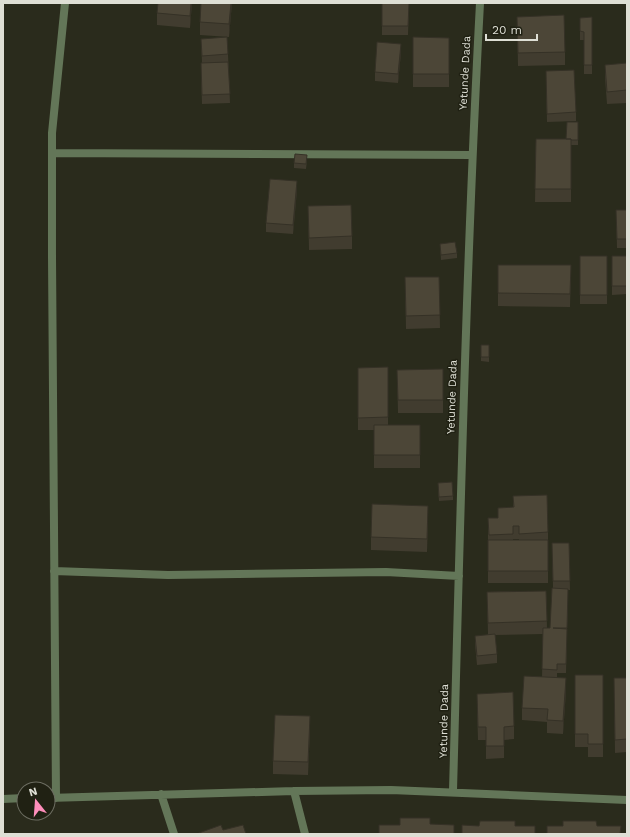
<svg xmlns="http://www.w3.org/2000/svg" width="630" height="837" font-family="'Work Sans',sans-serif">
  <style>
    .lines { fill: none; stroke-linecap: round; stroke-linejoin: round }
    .minor { stroke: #637658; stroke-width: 8 }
    .wall { fill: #413c2f; fill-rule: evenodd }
    .shaded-wall { fill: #353126 }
    .building { fill: #4c4637; stroke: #353126 }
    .labels { text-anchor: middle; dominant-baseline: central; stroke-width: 3; stroke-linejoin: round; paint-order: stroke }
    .street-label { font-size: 11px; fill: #dedfd5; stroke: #202113 }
  </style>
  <rect width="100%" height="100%" fill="#2a2b1c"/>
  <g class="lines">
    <path class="minor" d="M 52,153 L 472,155
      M 54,571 L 168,575 L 386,572 L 459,576
      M 294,791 L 305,834
      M 453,791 C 460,528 466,266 480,3
      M 161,794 L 174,834
      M 48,798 L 294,791 L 391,790 L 627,800
      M 56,798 L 52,257 L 52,133 L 65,3
      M 3,799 L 24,798"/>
  </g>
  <path class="wall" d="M 192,3 L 190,28 L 157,25 L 157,13 Z
    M 232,3 L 229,37 L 200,35 L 200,22 Z
    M 382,3 L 409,3 L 408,35 L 382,35 Z
    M 517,17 L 565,52 L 565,65 L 518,66 Z
    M 592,17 L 592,74 L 584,74 L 584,40 L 580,40 L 580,18 Z
    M 413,37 L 449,38 L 449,87 L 413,87 Z
    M 201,39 L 228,54 L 230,103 L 202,104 L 201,72 L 201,63 L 202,63 Z
    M 401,53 L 398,83 L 375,81 L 375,72 Z
    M 627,63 L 627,103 L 607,104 L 605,78 L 605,65 Z
    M 546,71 L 576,112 L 576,121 L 547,122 Z
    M 578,122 L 578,145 L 571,145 L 571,202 L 535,202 L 536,139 L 566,139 Z
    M 307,160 L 306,169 L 294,168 L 294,163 Z
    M 297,190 L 293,234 L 266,232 L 266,223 Z
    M 308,206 L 352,236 L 352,249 L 309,250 Z
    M 616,210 L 627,210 L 627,248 L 617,248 Z
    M 440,244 L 457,253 L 457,258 L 441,260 Z
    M 580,256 L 607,256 L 607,304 L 580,304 Z
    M 612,256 L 627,256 L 627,294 L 612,295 Z
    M 498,265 L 571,265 L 570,307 L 498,306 Z
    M 405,277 L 439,277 L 440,328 L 406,329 Z
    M 489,345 L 489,362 L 481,361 L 481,357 Z
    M 388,367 L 388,425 L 420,425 L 420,468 L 374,468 L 374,430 L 358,430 L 358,368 Z
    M 443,369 L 443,413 L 398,413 L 397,370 Z
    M 438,488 L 453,496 L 453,500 L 439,501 Z
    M 513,496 L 548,532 L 548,583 L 488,583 L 488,518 L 498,518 L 513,507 ZM 513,539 L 519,539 L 519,540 L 513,540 Z
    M 428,518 L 427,552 L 371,550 L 371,537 Z
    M 552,543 L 569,543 L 570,590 L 568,590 L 566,673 L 557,673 L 557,678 L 566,691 L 563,734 L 547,733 L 547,722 L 522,720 L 522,708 L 542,677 L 543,634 L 495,635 L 497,654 L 497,663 L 477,665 L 475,644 L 475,636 L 488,635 L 487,592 L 546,591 L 547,628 L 550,628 L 553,588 Z
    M 575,675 L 603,675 L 603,757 L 588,757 L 588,747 L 575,747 Z
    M 614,678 L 627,678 L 627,752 L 615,753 Z
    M 477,706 L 514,726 L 514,739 L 504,740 L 504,758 L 486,759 L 486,740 L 478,740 Z
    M 310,729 L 308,775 L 273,774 L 273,761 Z"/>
  <path class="shaded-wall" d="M 191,3 L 192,3 L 190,28 L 190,16 Z
    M 231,3 L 232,3 L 229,37 L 229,24 Z
    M 401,44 L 401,53 L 398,83 L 398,74 Z
    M 297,181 L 297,190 L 293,234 L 293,225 Z
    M 428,506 L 428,518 L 427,552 L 427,539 Z
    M 566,678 L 566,691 L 563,734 L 563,721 Z
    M 310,716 L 310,729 L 308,775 L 308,762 Z"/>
  <path class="building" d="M 158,3 L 191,3 L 190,16 L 157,13 Z
    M 201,3 L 231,3 L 229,24 L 200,22 Z
    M 382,3 L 409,3 L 408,26 L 382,26 Z
    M 564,15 L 565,52 L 518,53 L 517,17 Z
    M 592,17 L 592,65 L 584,65 L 584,32 L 580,31 L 580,18 Z
    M 227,37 L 228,54 L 202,56 L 201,39 Z
    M 413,37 L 449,38 L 449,74 L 413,74 Z
    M 377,42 L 401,44 L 398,74 L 375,72 Z
    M 228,62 L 230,94 L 202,95 L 201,63 Z
    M 627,63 L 627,90 L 607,92 L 605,65 Z
    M 574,70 L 576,112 L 547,114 L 546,71 Z
    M 567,122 L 578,122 L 578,140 L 571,140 L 571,139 L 566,139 Z
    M 536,139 L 571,139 L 571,189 L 535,189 Z
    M 295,154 L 307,155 L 306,164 L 294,163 Z
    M 270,179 L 297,181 L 293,225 L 266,223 Z
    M 351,205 L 352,236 L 309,238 L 308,206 Z
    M 616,210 L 627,210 L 627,239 L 617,239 Z
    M 455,242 L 457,253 L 441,255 L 440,244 Z
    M 580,256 L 607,256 L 607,295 L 580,295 Z
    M 612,256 L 627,256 L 627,286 L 612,286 Z
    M 498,265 L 571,265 L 570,294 L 498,293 Z
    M 405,277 L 439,277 L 440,315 L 406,316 Z
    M 481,345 L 489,345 L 489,357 L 481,357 Z
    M 388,367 L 388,417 L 358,418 L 358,368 Z
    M 443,369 L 443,400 L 398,400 L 397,370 Z
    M 374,425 L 420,425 L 420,455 L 374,455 Z
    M 452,482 L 453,496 L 439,497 L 438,483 Z
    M 547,495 L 548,532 L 519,534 L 519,526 L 513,526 L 513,534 L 489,535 L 488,518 L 498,518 L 498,508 L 514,507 L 513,496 Z
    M 372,504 L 428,506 L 427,539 L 371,537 Z
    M 488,540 L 548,540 L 548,571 L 488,571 Z
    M 552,543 L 569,543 L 570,581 L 553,581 Z
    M 552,588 L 568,589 L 567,628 L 553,628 L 567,629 L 566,664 L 557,664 L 557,670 L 542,669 L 543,628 L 550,628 Z
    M 546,591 L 547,621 L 488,623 L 487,592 Z
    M 495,634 L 497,654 L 477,656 L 475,636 Z
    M 575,675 L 603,675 L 603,744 L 588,744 L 588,734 L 575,734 Z
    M 524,676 L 566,678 L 563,721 L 547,720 L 548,709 L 522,708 Z
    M 614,678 L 627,678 L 627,739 L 615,740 Z
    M 513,692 L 514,726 L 504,727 L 504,746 L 486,746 L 486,727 L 478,727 L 477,694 Z
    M 275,715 L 310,716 L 308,762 L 273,761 Z
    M 400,818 L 430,818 L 430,824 L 454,825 L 454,834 L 379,834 L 379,825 L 400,825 Z
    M 480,821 L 515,821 L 515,826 L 535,826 L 535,834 L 462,834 L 462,825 L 479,826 Z
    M 563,821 L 596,821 L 597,826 L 621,826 L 620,834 L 547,834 L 547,826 L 563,826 Z
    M 221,825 L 223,830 L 243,825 L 246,834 L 196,834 Z"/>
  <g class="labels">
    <g class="street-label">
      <text transform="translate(465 73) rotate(-87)">Yetunde Dada</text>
      <text transform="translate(452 397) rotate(-88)">Yetunde Dada</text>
      <text transform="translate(444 721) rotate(-89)">Yetunde Dada</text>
    </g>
  </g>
  <rect width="630" height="837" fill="none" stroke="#dedfd5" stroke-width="8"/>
  <g transform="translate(36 801) rotate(343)"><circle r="19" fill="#202113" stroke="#6c6d61"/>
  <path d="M0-3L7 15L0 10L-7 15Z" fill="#fe8ebb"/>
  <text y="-6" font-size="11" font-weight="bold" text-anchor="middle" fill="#dedfd5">N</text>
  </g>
  <path d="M486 34v6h51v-6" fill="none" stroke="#dedfd5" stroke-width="2"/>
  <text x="492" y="34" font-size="12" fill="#dedfd5" stroke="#202113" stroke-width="3" paint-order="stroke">20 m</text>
</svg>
